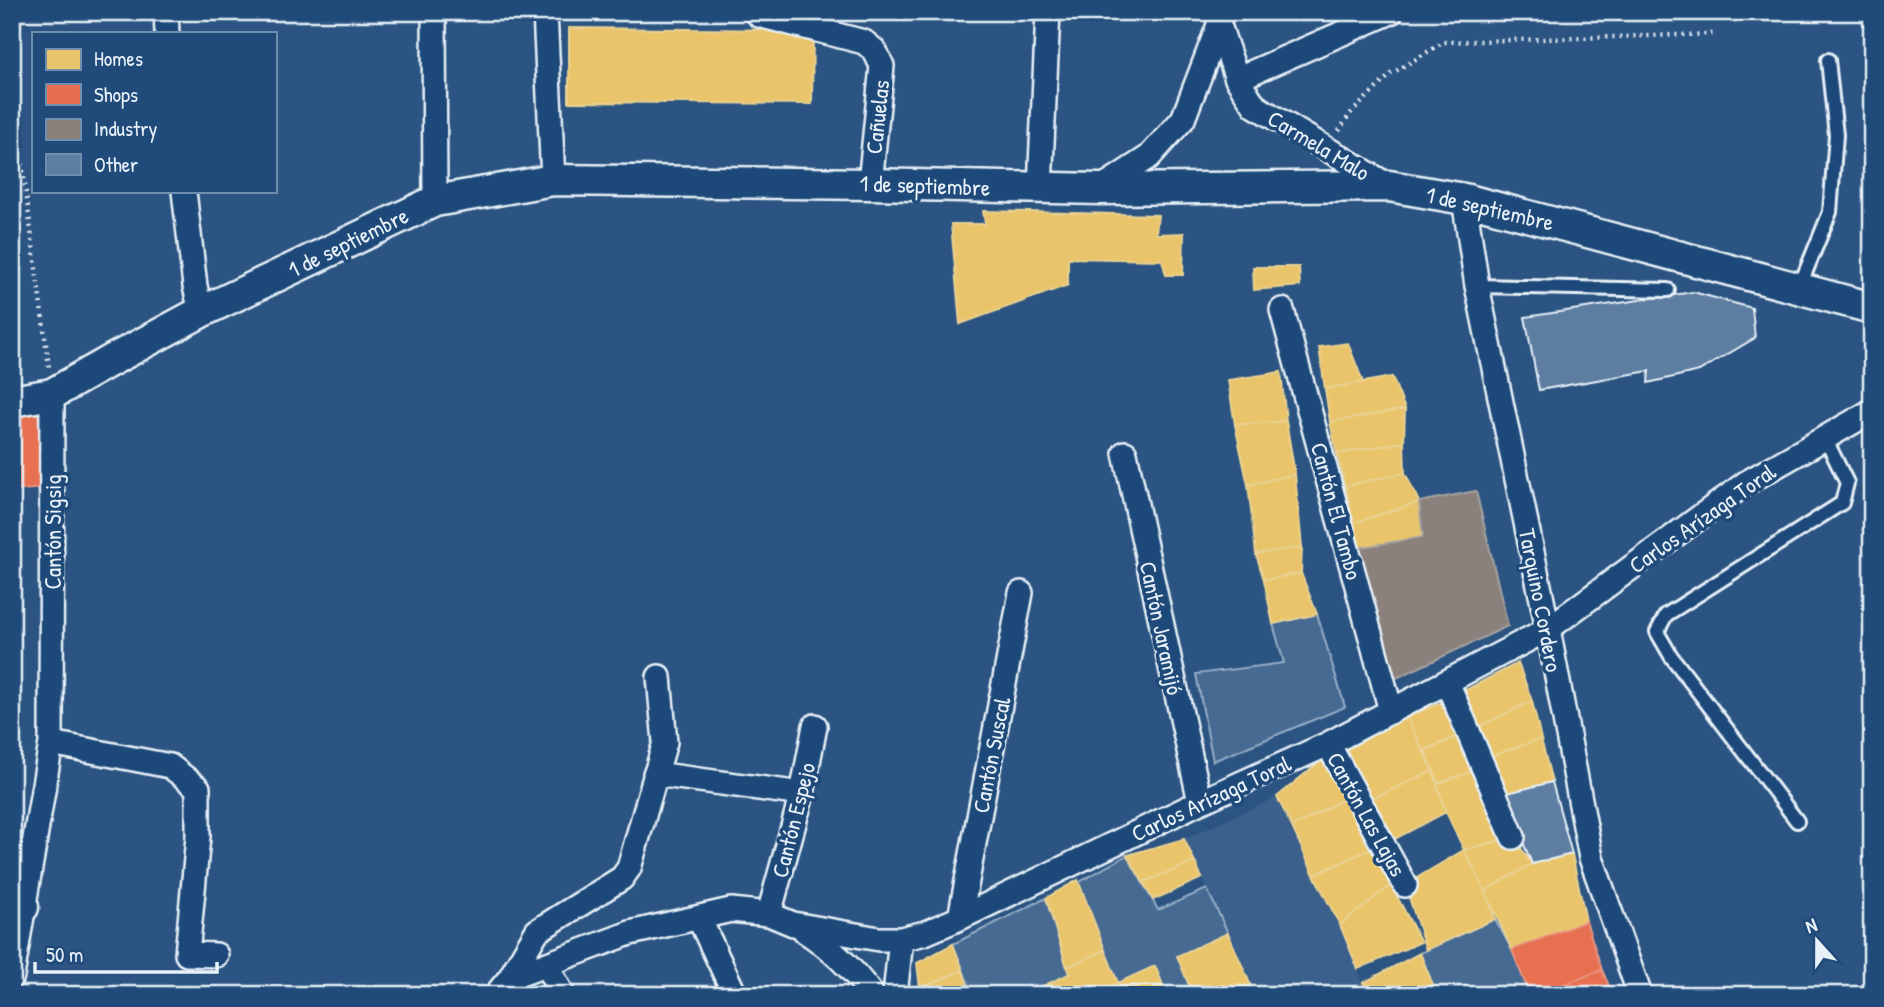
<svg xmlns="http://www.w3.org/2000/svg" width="1884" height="1007" font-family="'Patrick Hand',sans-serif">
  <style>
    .built { fill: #3a608b }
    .green { fill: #476b93; stroke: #98aec6; stroke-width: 2 }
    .homes { fill: #e9c46a; stroke: #e9d295; stroke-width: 2 }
    .shops { fill: #e76f51; stroke: #e79683; stroke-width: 2 }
    .industry { fill: #8a817c; stroke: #a6a3a1; stroke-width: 2 }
    .building { fill: #5d7da1; stroke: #e8f1f8; stroke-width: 2 }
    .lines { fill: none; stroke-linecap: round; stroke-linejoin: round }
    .service-casing { stroke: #e8f1f8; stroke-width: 18 }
    .minor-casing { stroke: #e8f1f8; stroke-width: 28 }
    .tertiary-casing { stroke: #e8f1f8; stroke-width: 35 }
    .path { stroke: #e8f1f8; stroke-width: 4.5; stroke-dasharray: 2 5; stroke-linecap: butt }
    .service { stroke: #1f4a7a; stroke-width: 12 }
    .minor { stroke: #1f4a7a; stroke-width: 23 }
    .tertiary { stroke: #1f4a7a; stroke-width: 30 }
    .labels { text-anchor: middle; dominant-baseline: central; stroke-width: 7; stroke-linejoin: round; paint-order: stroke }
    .street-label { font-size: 23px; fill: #e8f1f8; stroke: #1f4a7a }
  </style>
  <rect width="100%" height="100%" fill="#2b5482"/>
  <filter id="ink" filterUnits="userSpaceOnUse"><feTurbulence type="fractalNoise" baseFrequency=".0143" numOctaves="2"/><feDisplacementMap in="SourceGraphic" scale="14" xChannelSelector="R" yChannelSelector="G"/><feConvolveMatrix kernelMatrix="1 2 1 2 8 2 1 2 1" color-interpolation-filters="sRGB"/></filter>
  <g filter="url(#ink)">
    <path class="built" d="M 1277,797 L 1314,875 L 1340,925 L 1358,969 L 1363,983 L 1343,995 L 1254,995 L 1228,933 L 1184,839 Z"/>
    <path class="green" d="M 1317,614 L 1345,707 L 1213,761 L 1196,674 L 1284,663 L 1273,624 Z
      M 1127,855 L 1158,910 L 1207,889 L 1228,933 L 1178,956 L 1193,995 L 1167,995 L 1155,966 L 1118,983 L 1078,883 Z
      M 1046,898 L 1069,974 L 1043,986 L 1046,995 L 973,995 L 953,944 Z
      M 1495,919 L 1512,950 L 1530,995 L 1437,995 L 1420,953 Z"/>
    <path class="homes" d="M 569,28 L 813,30 L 812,104 L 569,102 Z
      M 983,211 L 1158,215 L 1156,234 L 1184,233 L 1183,275 L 1166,275 L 1162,260 L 1068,258 L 1068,285 L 960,324 L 951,224 L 985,224 Z
      M 1253,267 L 1299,267 L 1300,286 L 1254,290 Z
      M 1348,343 L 1363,382 L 1325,389 L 1319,347 Z
      M 1281,372 L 1286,421 L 1235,425 L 1228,380 Z
      M 1392,377 L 1405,409 L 1330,422 L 1325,389 Z
      M 1405,409 L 1404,442 L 1337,454 L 1330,422 Z
      M 1286,421 L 1295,474 L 1248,485 L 1235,425 Z
      M 1404,442 L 1405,473 L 1345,486 L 1337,454 Z
      M 1405,473 L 1419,502 L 1354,523 L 1345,486 Z
      M 1295,474 L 1302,547 L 1256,554 L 1248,485 Z
      M 1419,502 L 1423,537 L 1357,548 L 1354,523 Z
      M 1302,547 L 1301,573 L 1264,580 L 1256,554 Z
      M 1301,573 L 1317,614 L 1273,624 L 1264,580 Z
      M 1518,663 L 1532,701 L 1474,729 L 1458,694 Z
      M 1447,700 L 1462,734 L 1423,751 L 1407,717 Z
      M 1532,701 L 1541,739 L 1488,757 L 1474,729 Z
      M 1407,717 L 1433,771 L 1371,799 L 1340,748 Z
      M 1465,733 L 1479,769 L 1439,783 L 1425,751 Z
      M 1541,739 L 1552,782 L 1503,794 L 1488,757 Z
      M 1325,757 L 1346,798 L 1292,827 L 1277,797 Z
      M 1478,769 L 1513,837 L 1464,850 L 1446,812 L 1437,784 Z
      M 1433,771 L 1446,812 L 1393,840 L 1371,799 Z
      M 1346,798 L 1371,849 L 1314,875 L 1292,827 Z
      M 1513,837 L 1532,864 L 1485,891 L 1464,850 Z
      M 1184,839 L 1195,862 L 1143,882 L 1127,855 Z
      M 1371,849 L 1391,885 L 1340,925 L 1314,875 Z
      M 1464,850 L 1485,891 L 1495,919 L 1426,950 L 1405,885 Z
      M 1572,854 L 1586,921 L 1512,950 L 1485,891 L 1532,864 Z
      M 1195,862 L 1202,878 L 1153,900 L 1143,882 Z
      M 1078,880 L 1105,950 L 1067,967 L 1046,898 Z
      M 1391,885 L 1421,942 L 1358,969 L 1340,925 Z
      M 1228,933 L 1251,986 L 1235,995 L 1193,995 L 1177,956 Z
      M 953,944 L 963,970 L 920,988 L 917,963 Z
      M 1105,950 L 1118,983 L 1092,995 L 1046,995 L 1043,986 L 1069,974 L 1067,967 Z
      M 1420,953 L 1437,995 L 1370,995 L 1363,983 Z
      M 1155,966 L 1167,995 L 1112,995 L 1109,987 Z
      M 963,970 L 970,994 L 921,995 L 920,988 Z
      M 1109,987 L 1112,995 L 1092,995 Z"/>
    <path class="shops" d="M 38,413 L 43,488 L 12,491 L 12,418 Z
      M 1586,921 L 1602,970 L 1536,995 L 1530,995 L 1512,950 Z
      M 1602,970 L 1613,995 L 1536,995 Z"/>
    <path class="industry" d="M 1476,491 L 1508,626 L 1392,680 L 1357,548 L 1423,537 L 1419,502 Z"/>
    <path class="building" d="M 1693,292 L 1752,308 L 1755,338 L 1699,371 L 1648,383 L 1649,371 L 1539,390 L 1525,317 Z
      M 1552,782 L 1572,854 L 1532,864 L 1503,794 Z"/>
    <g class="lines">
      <defs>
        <path id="service" d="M 1477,286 L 1668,290
          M 1799,288 L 1830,212 L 1836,135 L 1828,60
          M 1797,821 L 1671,656 L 1657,632 L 1666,615 L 1842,503 L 1847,483 L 1825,438"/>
        <path id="minor" d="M 166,12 L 167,33
          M 434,12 L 435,201
          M 545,12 L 553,180
          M 757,12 L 759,15 L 864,42 L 875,51 L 882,66 L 870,184
          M 1219,25 L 1237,79 L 1255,106 L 1389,186
          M 1237,79 L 1391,12
          M 1040,188 L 1048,12
          M 1100,189 L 1149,157 L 1183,119 L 1219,25 L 1219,18
          M 184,191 L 195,286 L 201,312
          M 1464,199 L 1477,286 L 1548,629 L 1591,858 L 1640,995
          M 1282,310 L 1391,711
          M 1125,453 L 1200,802
          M 1447,682 L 1513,837
          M 51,743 L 170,766 L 198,788 L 198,837 L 187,954 L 216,955
          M 1328,744 L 1405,885
          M 655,774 L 802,794
          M 769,914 L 802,794 L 815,726
          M 699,918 L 735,995
          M 960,918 L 1021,593
          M 805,931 C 831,948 853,969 872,995
          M 546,965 L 563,995
          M 12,976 L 51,743 L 52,394
          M 510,978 L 537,931 L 622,878 L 629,868 L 665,742 L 659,677
          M 496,995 L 510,978 L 630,933 L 731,910 L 769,914 L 793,924 L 879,939 L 901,939 L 925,933 L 960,918 L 1200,802 L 1328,744 L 1548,629 L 1746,483 L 1872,411
          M 895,995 L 901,939"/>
        <path id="tertiary" d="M 12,401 L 52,394 L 110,361 L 201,312 L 435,201 L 553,180 L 870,184 L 1100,189 L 1389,186 L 1464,199 L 1872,308
          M 12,906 L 23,907"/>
      </defs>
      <use href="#service" class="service-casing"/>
      <use href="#minor" class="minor-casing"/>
      <use href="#tertiary" class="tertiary-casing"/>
      <path class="path" d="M 12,87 L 49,367
        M 1339,131 L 1349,115 L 1391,74 L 1444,42 L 1713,34"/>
      <use href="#service" class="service"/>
      <use href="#minor" class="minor"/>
      <use href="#tertiary" class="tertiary"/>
    </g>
  </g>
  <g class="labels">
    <g class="street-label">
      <text transform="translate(877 117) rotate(-84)">Cañuelas</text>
      <text transform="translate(1319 145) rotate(31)">Carmela Malo</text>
      <text transform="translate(925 185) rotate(2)">1 de septiembre</text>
      <text transform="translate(1490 208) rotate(13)">1 de septiembre</text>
      <text transform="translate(348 242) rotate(-26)">1 de septiembre</text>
      <text transform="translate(1337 511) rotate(75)">Cantón El Tambo</text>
      <text transform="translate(1702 518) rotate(-35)">Carlos Arízaga Toral</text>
      <text transform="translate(52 532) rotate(-90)">Cantón Sigsig</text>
      <text transform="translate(1541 600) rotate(79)">Tarquino Cordero</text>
      <text transform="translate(1162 628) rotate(78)">Cantón Jaramijó</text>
      <text transform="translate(991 755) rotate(-79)">Cantón Suscal</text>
      <text transform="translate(1211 798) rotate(-25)">Carlos Arízaga Toral</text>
      <text transform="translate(1367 814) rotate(61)">Cantón Las Lajas</text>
      <text transform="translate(793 820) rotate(-76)">Cantón Espejo</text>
    </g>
  </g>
  <rect width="1884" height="1007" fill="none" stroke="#1f4a7a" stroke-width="42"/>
  <rect x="21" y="21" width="1842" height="965" fill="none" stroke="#e8f1f8" stroke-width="2.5" filter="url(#ink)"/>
  <rect x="32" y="32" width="245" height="161" fill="#1f4a7a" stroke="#6f8dac" stroke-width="2"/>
  <rect x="46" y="49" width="35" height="21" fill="#e9c46a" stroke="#6f8dac" stroke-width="2"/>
  <text x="94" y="66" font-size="21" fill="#e8f1f8">Homes</text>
  <rect x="46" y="84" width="35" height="21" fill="#e76f51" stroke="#6f8dac" stroke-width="2"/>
  <text x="94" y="102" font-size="21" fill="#e8f1f8">Shops</text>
  <rect x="46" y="119" width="35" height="21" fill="#8a817c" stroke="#6f8dac" stroke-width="2"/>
  <text x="94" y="136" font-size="21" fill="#e8f1f8">Industry</text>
  <rect x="46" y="154" width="35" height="21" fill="#5d7da1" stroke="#6f8dac" stroke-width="2"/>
  <text x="94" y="172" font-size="21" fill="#e8f1f8">Other</text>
  <g transform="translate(1817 941) rotate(339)" stroke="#1f4a7a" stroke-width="5" paint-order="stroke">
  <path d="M0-5L12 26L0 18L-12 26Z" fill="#e8f1f8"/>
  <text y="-10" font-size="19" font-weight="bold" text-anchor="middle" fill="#e8f1f8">N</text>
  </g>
  <path d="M35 962v10h182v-10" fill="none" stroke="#e8f1f8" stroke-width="3.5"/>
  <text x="46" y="962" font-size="21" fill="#e8f1f8" stroke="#1f4a7a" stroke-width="5" paint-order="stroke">50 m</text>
</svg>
